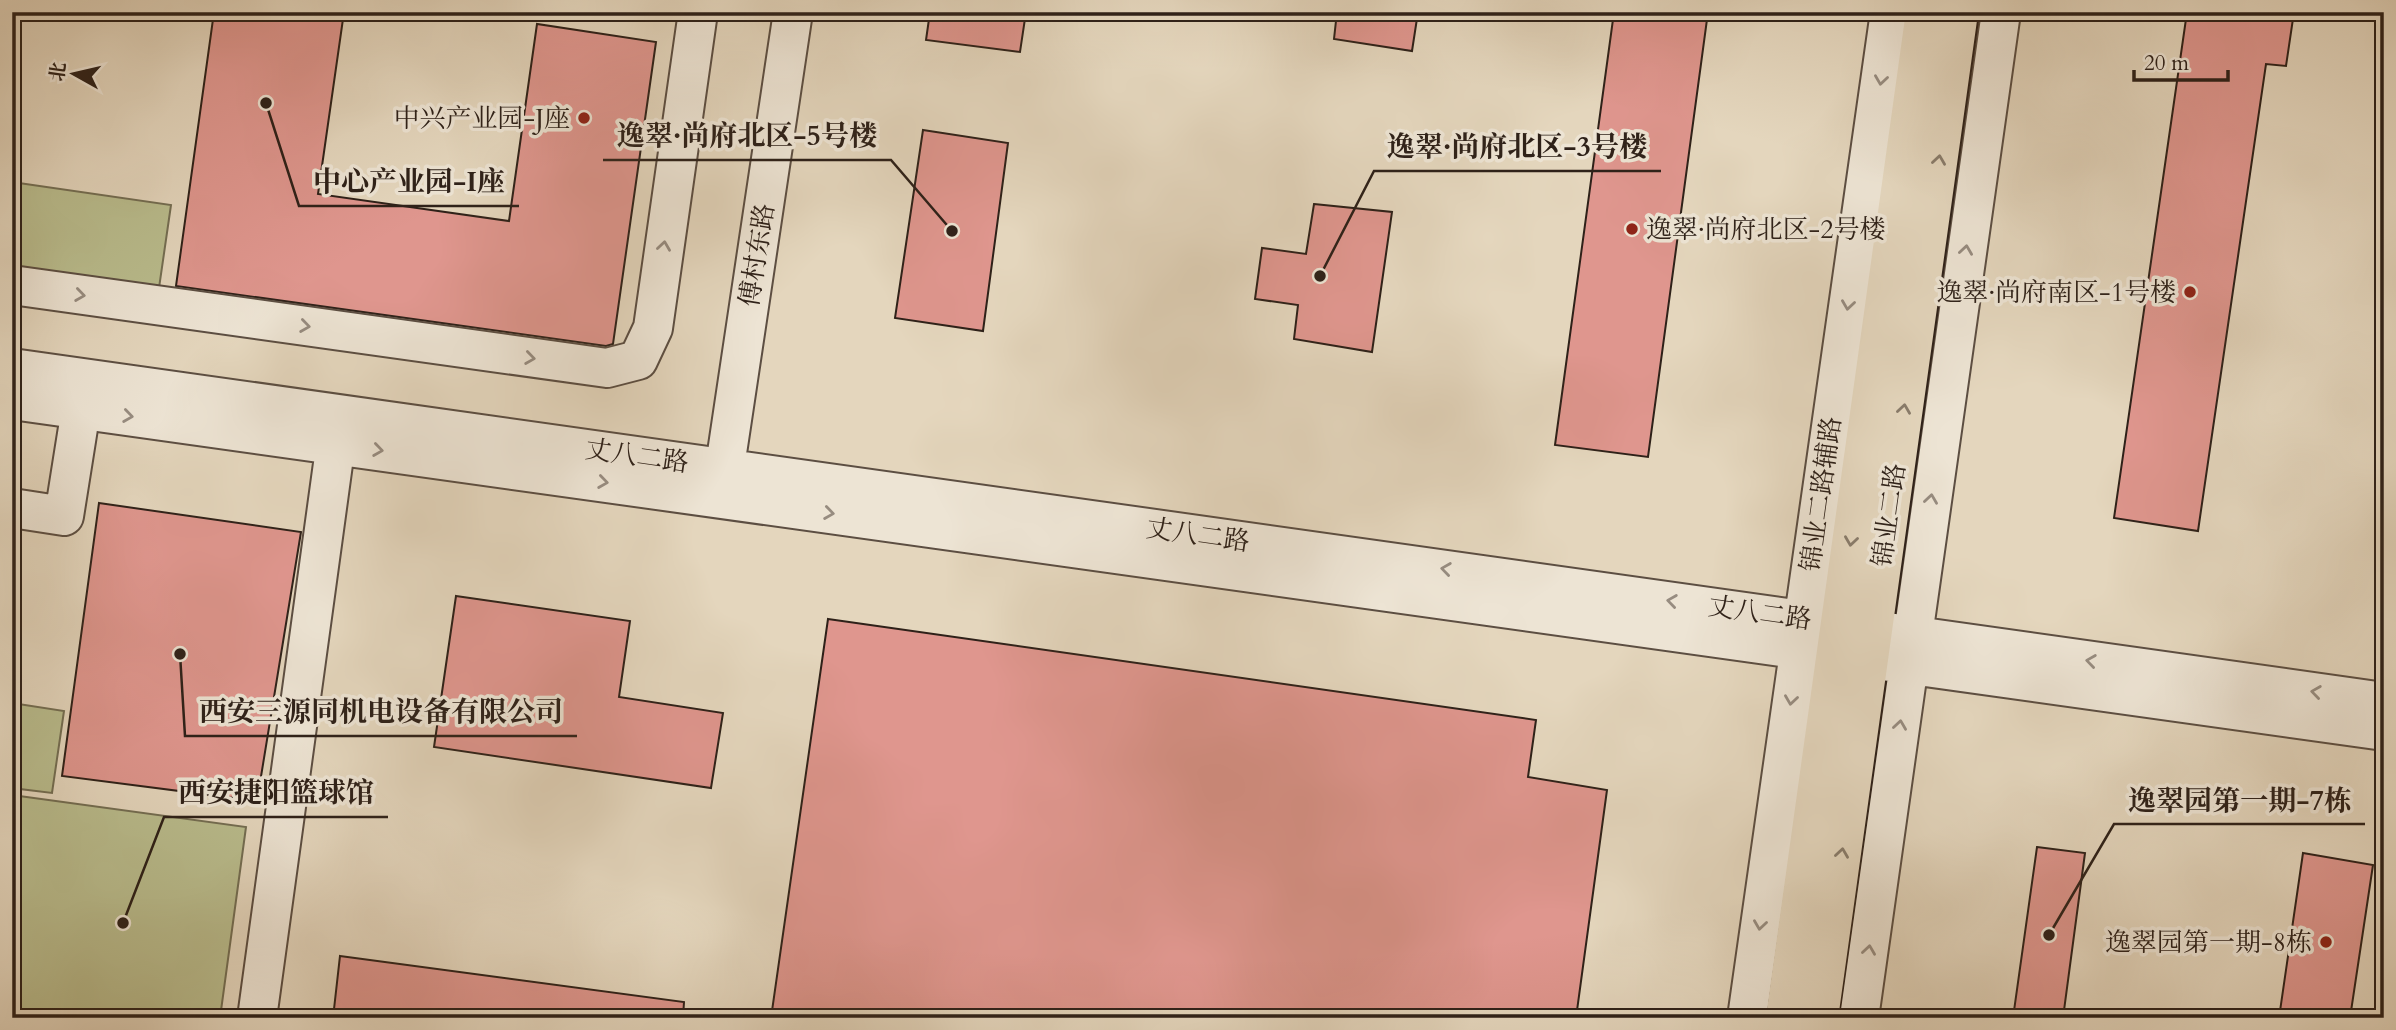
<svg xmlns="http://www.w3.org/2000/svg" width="2396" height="1030" font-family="Cardo,'Noto Serif SC',serif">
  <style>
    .pitch { fill: #b9bc8d; stroke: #746e53; stroke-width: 2 }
    .building { fill: #df968e; stroke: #2e2119; stroke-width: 2 }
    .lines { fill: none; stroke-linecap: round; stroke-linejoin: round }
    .minor-casing { stroke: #5c4e42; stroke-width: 42 }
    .major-casing { stroke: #2e2119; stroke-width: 42 }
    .minor { stroke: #ede4d4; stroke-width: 38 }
    .major { stroke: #e4d6bd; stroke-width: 38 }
    .oneway { stroke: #978c80 }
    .oneway2 { stroke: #897c6b }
    .poi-dot { fill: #8f2418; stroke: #ede4d4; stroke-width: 2.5 }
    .labels { text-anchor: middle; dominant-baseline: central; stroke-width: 7; stroke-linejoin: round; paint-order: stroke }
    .poi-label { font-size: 26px; fill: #2e2119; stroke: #ede4d4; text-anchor: end }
    .street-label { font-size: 26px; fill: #2e2119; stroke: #ede4d4 }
    .leader { fill: none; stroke: #2e2119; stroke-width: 2.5 }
    .callout-dot { fill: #2e2119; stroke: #ede4d4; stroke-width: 2.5 }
    .callout-label { font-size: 28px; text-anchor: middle; font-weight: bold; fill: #2e2119; stroke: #ede4d4; stroke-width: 7; stroke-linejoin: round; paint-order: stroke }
  </style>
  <rect width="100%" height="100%" fill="#e4d6bd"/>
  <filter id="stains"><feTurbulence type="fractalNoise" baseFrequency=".00286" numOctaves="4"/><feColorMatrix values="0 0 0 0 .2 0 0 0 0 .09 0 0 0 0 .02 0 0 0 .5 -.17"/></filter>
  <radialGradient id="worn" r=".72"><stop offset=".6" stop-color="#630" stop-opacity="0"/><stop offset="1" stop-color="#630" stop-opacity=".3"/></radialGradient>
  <path class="pitch" d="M 12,182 L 171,205 L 159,288 L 12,268 Z
    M 12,703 L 64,711 L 52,793 L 12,788 Z
    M 12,795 L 246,827 L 220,1018 L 12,1018 Z"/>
  <path class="building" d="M 214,12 L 344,12 L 318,194 L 509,221 L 537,24 L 656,42 L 613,344 L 606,346 L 176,286 Z
    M 930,12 L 1026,12 L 1020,52 L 926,40 Z
    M 1337,12 L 1418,12 L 1412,51 L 1334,39 Z
    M 1614,12 L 1708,12 L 1648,457 L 1555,445 Z
    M 2187,12 L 2294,12 L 2286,66 L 2266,64 L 2198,531 L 2114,518 Z
    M 923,130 L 1008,143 L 983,331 L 895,318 Z
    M 1314,204 L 1392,212 L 1372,352 L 1294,339 L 1298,305 L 1255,299 L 1262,248 L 1306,254 Z
    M 99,503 L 301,532 L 257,801 L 62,776 Z
    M 456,596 L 630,621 L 619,697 L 723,713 L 711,788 L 434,747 Z
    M 828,619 L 1536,720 L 1528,777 L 1607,790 L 1576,1018 L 771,1018 Z
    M 2037,847 L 2085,853 L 2063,1018 L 2013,1018 Z
    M 2303,853 L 2373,865 L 2350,1018 L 2279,1018 Z
    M 340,956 L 684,1002 L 683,1018 L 333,1018 Z"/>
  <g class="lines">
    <defs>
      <path id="minor" d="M 12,285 L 607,368 L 638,360 L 653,328 L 698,12
        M 12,368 L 2384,702
        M 12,400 L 2384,731
        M 721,493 L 793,12
        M 12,508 L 64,516 L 85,384
        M 257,1018 L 339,420
        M 1747,1018 L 1890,12
        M 1859,1018 L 2001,12"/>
      <path id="major" d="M 1785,1018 L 1925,12
        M 1819,1018 L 1959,12"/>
    </defs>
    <use href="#minor" class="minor-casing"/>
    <use href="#major" class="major-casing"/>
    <use href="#minor" class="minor"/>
    <use href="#major" class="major"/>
  </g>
  <defs><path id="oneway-chevron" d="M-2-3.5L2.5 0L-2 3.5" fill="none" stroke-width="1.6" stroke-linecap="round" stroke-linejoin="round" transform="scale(1.75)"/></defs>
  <g class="oneway">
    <use href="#oneway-chevron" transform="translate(1881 80) rotate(98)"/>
    <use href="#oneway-chevron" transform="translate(664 246) rotate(-82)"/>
    <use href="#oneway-chevron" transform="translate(1966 250) rotate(-82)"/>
    <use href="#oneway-chevron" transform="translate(80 295) rotate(8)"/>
    <use href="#oneway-chevron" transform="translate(1848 305) rotate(98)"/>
    <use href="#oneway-chevron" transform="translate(305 326) rotate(8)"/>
    <use href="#oneway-chevron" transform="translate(530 358) rotate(8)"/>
    <use href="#oneway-chevron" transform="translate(128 416) rotate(8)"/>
    <use href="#oneway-chevron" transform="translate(378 450) rotate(8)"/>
    <use href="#oneway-chevron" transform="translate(603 482) rotate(8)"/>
    <use href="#oneway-chevron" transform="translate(1931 499) rotate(-82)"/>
    <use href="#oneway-chevron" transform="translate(829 513) rotate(8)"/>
    <use href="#oneway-chevron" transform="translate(1446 569) rotate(-172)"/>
    <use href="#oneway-chevron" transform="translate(1672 601) rotate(-172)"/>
    <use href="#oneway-chevron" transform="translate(2091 661) rotate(-172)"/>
    <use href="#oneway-chevron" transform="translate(2316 692) rotate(-172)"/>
    <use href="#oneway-chevron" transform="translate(1791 700) rotate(98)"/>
    <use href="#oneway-chevron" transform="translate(1900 725) rotate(-82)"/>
    <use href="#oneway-chevron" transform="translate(1760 925) rotate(98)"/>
    <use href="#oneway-chevron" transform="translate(1869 950) rotate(-82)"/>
  </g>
  <g class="oneway2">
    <use href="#oneway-chevron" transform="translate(1939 160) rotate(-82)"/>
    <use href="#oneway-chevron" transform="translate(1904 409) rotate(-82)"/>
    <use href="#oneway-chevron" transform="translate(1851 541) rotate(98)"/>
    <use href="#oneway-chevron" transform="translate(1842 853) rotate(-82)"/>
  </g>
  <g class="poi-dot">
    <circle cx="584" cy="118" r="7"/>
    <circle cx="1632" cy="229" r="7"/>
    <circle cx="2190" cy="292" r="7"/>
    <circle cx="2326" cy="942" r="7"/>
  </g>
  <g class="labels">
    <g class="poi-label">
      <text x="570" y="118">中兴产业园-J座</text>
      <text x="1646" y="229" text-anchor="start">逸翠·尚府北区-2号楼</text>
      <text x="2176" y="292">逸翠·尚府南区-1号楼</text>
      <text x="2312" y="942">逸翠园第一期-8栋</text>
    </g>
    <g class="street-label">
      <text transform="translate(757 255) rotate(-81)">傅村东路</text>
      <text transform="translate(637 456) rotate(8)">丈八二路</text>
      <text transform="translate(1821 494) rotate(-82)">锦业二路辅路</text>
      <text transform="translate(1889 515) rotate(-82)">锦业二路</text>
      <text transform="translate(1198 535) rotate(8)">丈八二路</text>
      <text transform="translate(1760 613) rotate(8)">丈八二路</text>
    </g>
  </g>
  <path class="leader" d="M952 231L891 160H603M1320 276L1374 171H1661M266 103L299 206H519M180 654L185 736H577M123 923L164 817H388M2049 935L2114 824H2365"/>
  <g class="callout-dot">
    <circle cx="952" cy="231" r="7"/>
    <circle cx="1320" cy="276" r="7"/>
    <circle cx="266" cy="103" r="7"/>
    <circle cx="180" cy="654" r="7"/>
    <circle cx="123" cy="923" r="7"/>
    <circle cx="2049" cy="935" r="7"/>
  </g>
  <g class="callout-label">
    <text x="747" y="145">逸翠·尚府北区-5号楼</text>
    <text x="1517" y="156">逸翠·尚府北区-3号楼</text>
    <text x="409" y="191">中心产业园-I座</text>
    <text x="381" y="721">西安三源同机电设备有限公司</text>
    <text x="276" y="802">西安捷阳篮球馆</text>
    <text x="2240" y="810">逸翠园第一期-7栋</text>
  </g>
  <rect width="2396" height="1030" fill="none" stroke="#e4d6bd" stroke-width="42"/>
  <rect x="14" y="14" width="2368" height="1002" fill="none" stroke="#2e2119" stroke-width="3.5"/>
  <rect x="21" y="21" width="2354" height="988" fill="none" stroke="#2e2119" stroke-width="2"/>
  <g transform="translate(74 74) rotate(278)" stroke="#ede4d4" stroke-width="5" paint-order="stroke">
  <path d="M0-5L12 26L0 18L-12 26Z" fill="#2e2119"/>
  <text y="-10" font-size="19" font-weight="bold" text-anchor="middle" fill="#2e2119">北</text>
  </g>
  <path d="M2134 70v10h94v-10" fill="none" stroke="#2e2119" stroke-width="3.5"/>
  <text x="2144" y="70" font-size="21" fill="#2e2119" stroke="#ede4d4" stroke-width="5" paint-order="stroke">20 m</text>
  <rect width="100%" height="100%" filter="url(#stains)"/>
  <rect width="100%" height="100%" fill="url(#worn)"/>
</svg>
